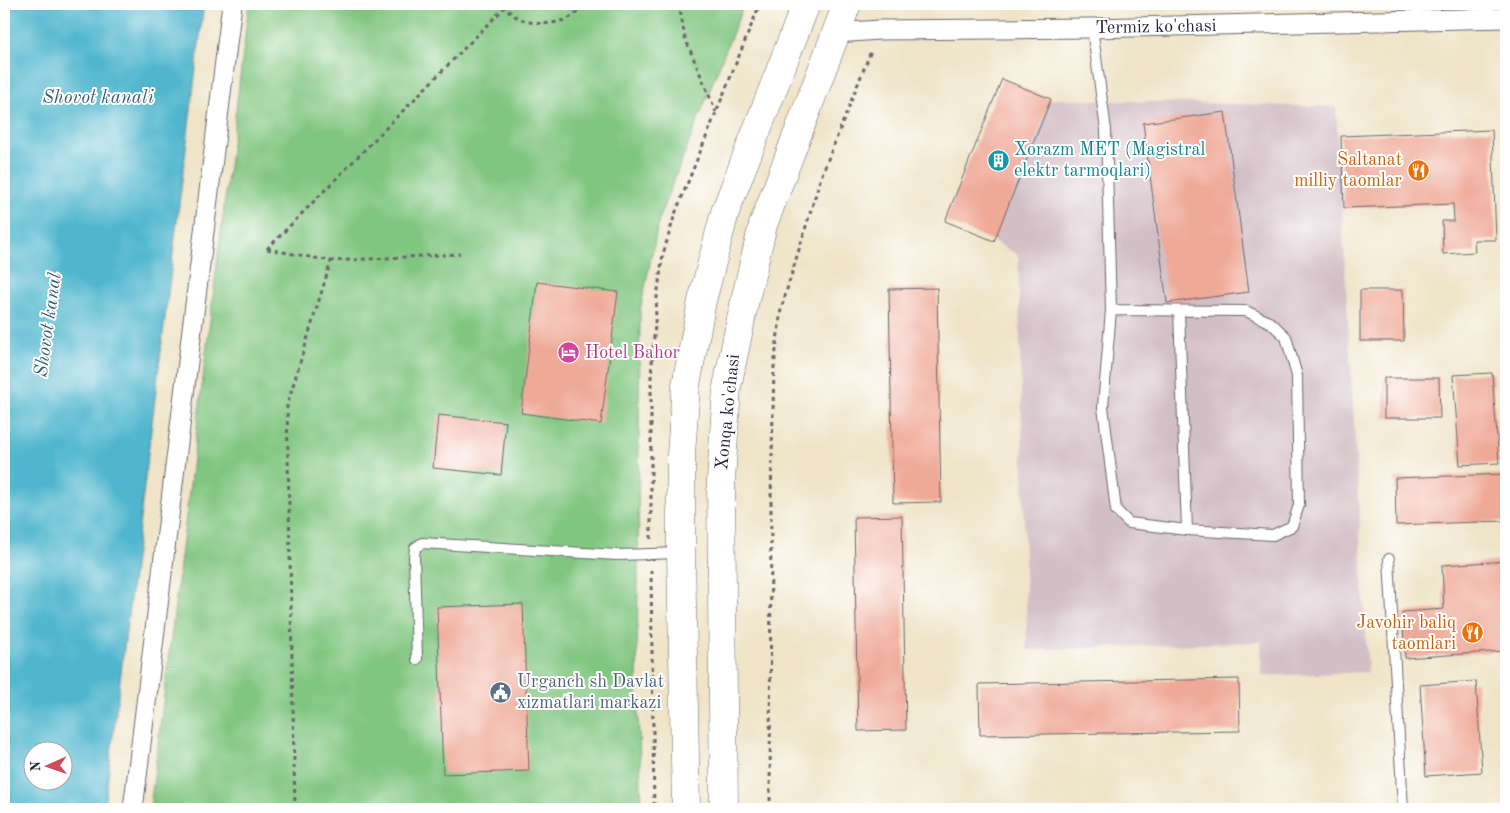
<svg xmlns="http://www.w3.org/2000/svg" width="1510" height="813" font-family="'Old Standard TT',serif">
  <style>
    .industrial { fill: #d2bec5 }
    .green { fill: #81c680; stroke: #52745e }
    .water { fill: #4fb6cd; stroke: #386c84; fill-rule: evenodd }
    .building { fill: #efa997 }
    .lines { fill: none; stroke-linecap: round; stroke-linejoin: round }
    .lane-casing { stroke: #6a666c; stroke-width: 12 }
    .street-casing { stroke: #6a666c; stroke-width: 21 }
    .primary-casing { stroke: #6a666c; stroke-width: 29 }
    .path { stroke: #6a666c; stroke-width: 3; stroke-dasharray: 4 4; stroke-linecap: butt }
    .lane { stroke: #fff; stroke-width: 10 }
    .street { stroke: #fff; stroke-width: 19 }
    .primary { stroke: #fff; stroke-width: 28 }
    .labels { text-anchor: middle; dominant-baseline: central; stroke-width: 4; stroke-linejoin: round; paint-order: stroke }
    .street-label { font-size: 18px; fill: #22223b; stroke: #fff }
    .culture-label { font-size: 18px; fill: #0d838f; stroke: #fff; text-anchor: start }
    .food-label { font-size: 18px; fill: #c56008; stroke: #fff; text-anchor: end }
    .hotel-label { font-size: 18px; fill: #b23c85; stroke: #fff; text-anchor: start }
    .service-label { font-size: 18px; fill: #4e5e75; stroke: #fff; text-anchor: start }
    .water-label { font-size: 19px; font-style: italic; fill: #345d75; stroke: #fff }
  </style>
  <rect width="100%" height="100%" fill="#fff"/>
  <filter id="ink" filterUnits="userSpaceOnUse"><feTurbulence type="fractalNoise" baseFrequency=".02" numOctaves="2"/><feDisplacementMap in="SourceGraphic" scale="10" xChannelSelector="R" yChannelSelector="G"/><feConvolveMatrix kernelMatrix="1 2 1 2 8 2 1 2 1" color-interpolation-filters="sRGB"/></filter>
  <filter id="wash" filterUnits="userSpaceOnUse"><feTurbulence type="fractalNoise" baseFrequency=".0096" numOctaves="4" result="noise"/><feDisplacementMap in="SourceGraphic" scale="20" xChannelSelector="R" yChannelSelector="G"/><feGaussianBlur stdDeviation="1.12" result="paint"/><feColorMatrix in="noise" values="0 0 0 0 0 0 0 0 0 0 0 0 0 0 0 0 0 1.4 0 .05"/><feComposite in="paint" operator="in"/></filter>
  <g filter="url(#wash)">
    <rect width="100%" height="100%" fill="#efe4c8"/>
    <path class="industrial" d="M 1051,99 L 1336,107 L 1368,672 L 1262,676 L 1261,642 L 1027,650 L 1018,255 L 994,241 Z"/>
    <path class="green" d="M 249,4 L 744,4 L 660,215 L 640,311 L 637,688 L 642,809 L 150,809 Z"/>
    <path class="water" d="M 4,4 L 204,4 L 104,809 L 4,809 ZM 32,750 L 62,750 L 62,780 L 32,780 Z"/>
    <g id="blocks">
      <path class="building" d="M 1002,79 L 1051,99 L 994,241 L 945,221 Z
        M 1225,112 L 1249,292 L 1167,303 L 1143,123 Z
        M 1492,130 L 1496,240 L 1474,240 L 1475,252 L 1443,254 L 1442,221 L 1454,221 L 1453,204 L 1344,208 L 1341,136 Z
        M 537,282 L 618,292 L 601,424 L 521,413 Z
        M 937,288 L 941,502 L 893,503 L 889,289 Z
        M 1360,290 L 1403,290 L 1404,341 L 1360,341 Z
        M 1492,373 L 1499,463 L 1460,465 L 1453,375 Z
        M 1384,378 L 1439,378 L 1440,418 L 1384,418 Z
        M 438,415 L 506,422 L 501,475 L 433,468 Z
        M 1506,474 L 1506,521 L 1396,525 L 1395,478 Z
        M 902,516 L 906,730 L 858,731 L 854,517 Z
        M 1506,561 L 1506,651 L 1405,658 L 1402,612 L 1444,609 L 1442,565 Z
        M 523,604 L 529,771 L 443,774 L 437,607 Z
        M 1239,679 L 1240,731 L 980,735 L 979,684 Z
        M 1476,681 L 1482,772 L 1426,776 L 1420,685 Z"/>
    </g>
  </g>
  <g filter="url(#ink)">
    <use href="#blocks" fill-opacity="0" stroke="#6a666c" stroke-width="1"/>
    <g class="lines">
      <defs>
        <path id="lane" d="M 1092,28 L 1106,130 L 1111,310 L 1103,407 L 1116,510 L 1129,523 L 1187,530 L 1273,535 L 1292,526 L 1299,505 L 1297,376 L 1286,337 L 1271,323 L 1246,311 L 1111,310
          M 1179,311 L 1187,530
          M 1389,559 L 1403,809
          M 417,659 L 414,556 L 415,548 L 422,543 L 617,555 L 681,553"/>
        <path id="street" d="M 837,33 L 879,30 L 1092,28 L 1506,18
          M 133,809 L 232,4"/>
        <path id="primary" d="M 686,809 L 681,553 L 681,454 L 686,385 L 702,301 L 725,212 L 806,4
          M 724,809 L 721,481 L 727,387 L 745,300 L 763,225 L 847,4"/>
      </defs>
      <use href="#lane" class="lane-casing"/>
      <use href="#street" class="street-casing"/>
      <use href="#primary" class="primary-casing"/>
      <path class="path" d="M 503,4 C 517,26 549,28 571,17 C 576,14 581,8 586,4
        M 679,4 L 685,38 L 716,112
        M 267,249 L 505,7
        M 267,249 L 331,261 L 460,254
        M 651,539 L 651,377 L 657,297 L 663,254 L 675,214 L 760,4
        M 651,570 L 654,809
        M 295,809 L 287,405 L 331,261
        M 770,809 L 771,499 L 774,367 L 781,309 L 821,177 L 871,51"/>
      <use href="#lane" class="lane"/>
      <use href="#street" class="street"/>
      <use href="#primary" class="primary"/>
    </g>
  </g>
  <defs>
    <symbol id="building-disc" viewBox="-11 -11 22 22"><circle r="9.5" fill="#0f9aa8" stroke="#fff"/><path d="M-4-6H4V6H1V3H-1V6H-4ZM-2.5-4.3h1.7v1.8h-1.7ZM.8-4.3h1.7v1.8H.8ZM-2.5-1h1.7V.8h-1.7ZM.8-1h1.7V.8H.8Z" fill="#fff"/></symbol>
    <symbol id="restaurant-disc" viewBox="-11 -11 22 22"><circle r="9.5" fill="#e8710a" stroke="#fff"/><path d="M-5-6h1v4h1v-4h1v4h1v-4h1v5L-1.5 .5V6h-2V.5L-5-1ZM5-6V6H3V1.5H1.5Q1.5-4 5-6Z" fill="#fff"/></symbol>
    <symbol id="hotel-disc" viewBox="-11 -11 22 22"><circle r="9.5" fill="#d1479c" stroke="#fff"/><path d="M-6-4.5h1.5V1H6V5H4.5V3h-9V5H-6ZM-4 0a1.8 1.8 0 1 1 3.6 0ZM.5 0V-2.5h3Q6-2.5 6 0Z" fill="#fff"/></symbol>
    <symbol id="civic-disc" viewBox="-11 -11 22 22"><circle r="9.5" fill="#5c6f8a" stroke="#fff"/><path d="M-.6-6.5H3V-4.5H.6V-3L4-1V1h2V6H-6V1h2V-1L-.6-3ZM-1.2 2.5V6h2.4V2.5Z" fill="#fff"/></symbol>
  </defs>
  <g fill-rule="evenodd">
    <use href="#building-disc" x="986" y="148" width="25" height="25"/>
    <use href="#restaurant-disc" x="1406" y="158" width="25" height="25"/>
    <use href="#hotel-disc" x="556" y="340" width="25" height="25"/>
    <use href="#restaurant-disc" x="1460" y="620" width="25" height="25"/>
    <use href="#civic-disc" x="488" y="680" width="25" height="25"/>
  </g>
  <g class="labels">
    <g class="street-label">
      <text transform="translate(1156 27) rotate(-1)">Termiz ko'chasi</text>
      <text transform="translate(728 412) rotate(-84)">Xonqa ko'chasi</text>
    </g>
    <g class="culture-label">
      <text x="1014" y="150">Xorazm MET (Magistral<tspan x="1014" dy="21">elektr tarmoqlari)</tspan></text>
    </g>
    <g class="food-label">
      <text x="1402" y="160">Saltanat<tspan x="1402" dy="21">milliy taomlar</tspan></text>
      <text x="1456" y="623">Javohir baliq<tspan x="1456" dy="21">taomlari</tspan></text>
    </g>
    <g class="hotel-label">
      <text x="585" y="353">Hotel Bahor</text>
    </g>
    <g class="service-label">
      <text x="517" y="682">Urganch sh Davlat<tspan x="517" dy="21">xizmatlari markazi</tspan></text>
    </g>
    <g class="water-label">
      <text x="98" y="98">Shovot kanali</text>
      <text transform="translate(49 325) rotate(-82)">Shovot kanal</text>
    </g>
  </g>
  <rect width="1510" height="813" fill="none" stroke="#fff" stroke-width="20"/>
  <g transform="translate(48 766) rotate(268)"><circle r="24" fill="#ffffff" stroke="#a7a7b1"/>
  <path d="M0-4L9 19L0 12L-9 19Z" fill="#d1495b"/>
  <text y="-8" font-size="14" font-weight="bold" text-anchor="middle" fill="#22223b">N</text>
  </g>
</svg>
